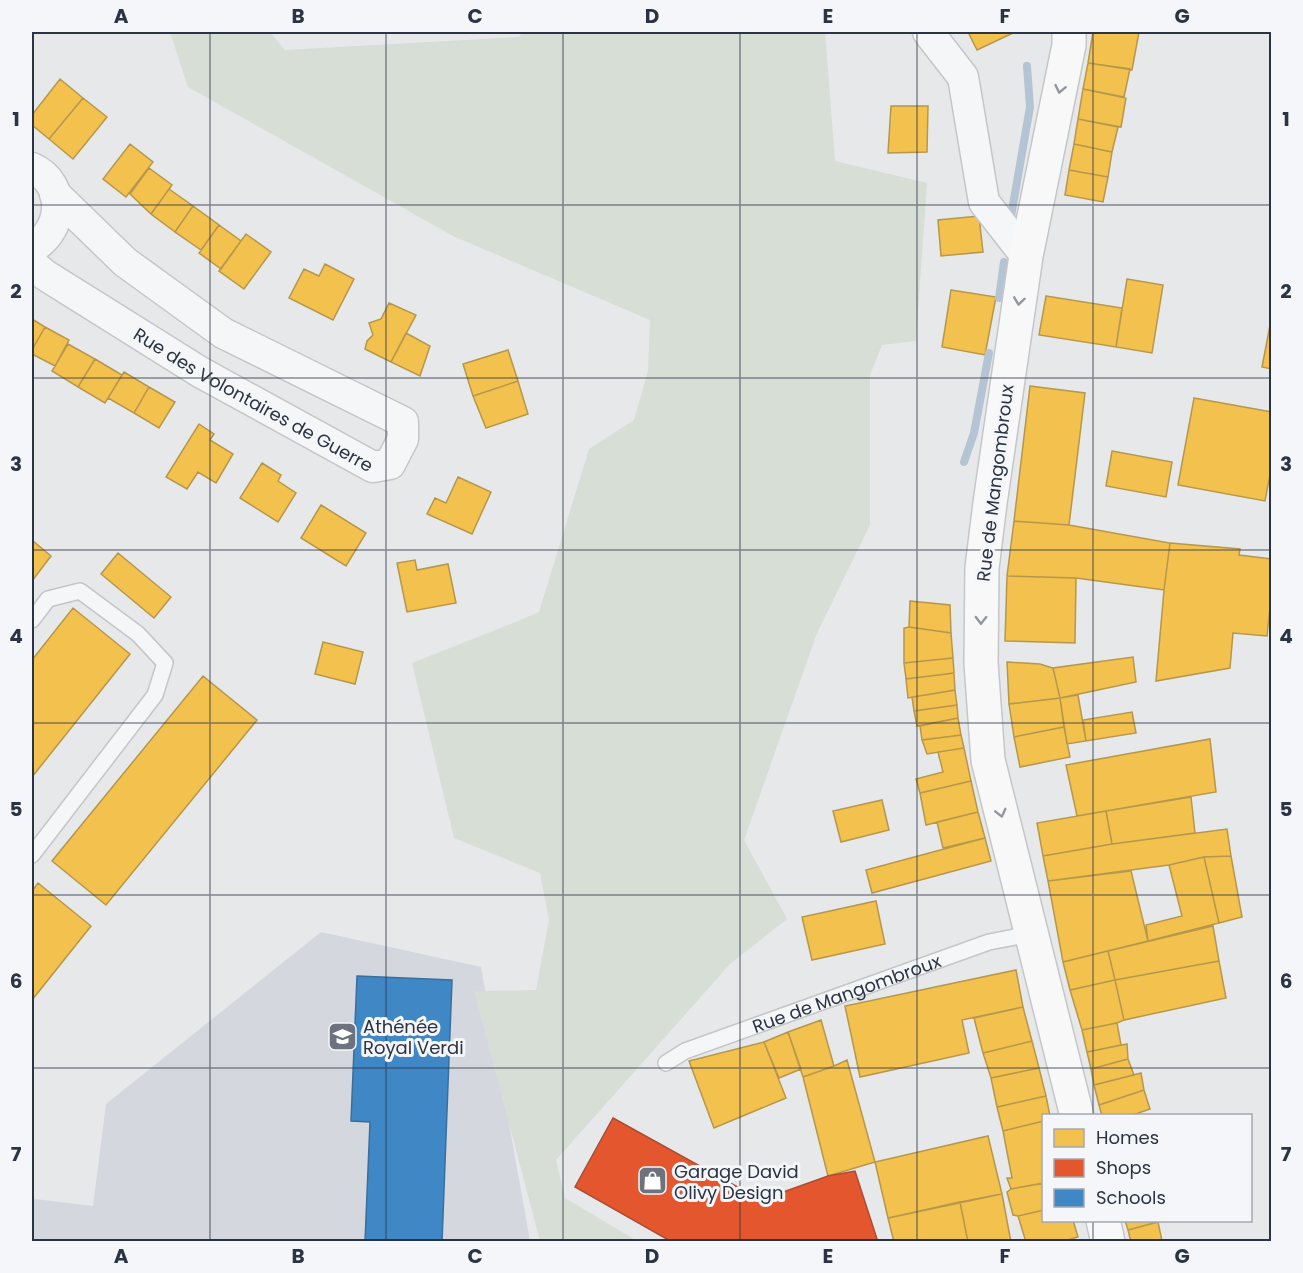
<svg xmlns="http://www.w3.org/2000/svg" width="1303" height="1273" font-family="Poppins,sans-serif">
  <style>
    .built { fill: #d4d7dd }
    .green { fill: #d6ded6 }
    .homes { fill: #f2c14e; stroke: #b6974b; stroke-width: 1.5 }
    .shops { fill: #e4572e; stroke: #ac4c35; stroke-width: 1.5 }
    .schools { fill: #3f88c5; stroke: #396f9f; stroke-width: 1.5 }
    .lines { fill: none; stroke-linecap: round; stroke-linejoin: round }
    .stream { stroke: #b4c4d5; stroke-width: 8 }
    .lane-casing { stroke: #c4c6c8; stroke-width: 18 }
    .street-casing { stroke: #c4c6c8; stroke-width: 33 }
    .secondary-casing { stroke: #c4c6c8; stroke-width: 36 }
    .lane { stroke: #f5f6f7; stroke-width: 15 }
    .street { stroke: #f5f6f7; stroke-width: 30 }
    .secondary { stroke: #f8f8f8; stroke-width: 33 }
    .oneway { stroke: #92969e }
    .grid { fill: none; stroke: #2b3445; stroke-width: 1.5; stroke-opacity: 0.55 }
    .labels { text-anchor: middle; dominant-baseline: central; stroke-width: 6; stroke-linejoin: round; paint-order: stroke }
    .street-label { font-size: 18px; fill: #2b3445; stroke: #f4f6f9 }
    .poi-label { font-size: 18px; fill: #2b3445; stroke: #f4f6f9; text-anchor: start }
    .neatline { fill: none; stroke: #2b3445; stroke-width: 2 }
    .grid-label { font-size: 20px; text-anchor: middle; font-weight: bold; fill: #2b3445 }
  </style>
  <rect width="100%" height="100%" fill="#e6e8ea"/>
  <path class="built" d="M 321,932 L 481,967 L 530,1241 L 32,1241 L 32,1193 L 35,1199 L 93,1206 L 106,1104 Z"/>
  <path class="green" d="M 170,32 L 270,32 L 285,50 L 519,37 L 523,32 L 825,32 L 835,161 L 927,183 L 916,341 L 882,345 L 870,375 L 870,525 L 817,633 L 744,840 L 787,919 L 730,964 L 556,1160 L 565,1198 L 637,1241 L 540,1241 L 474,991 L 536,990 L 549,920 L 540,873 L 454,838 L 412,663 L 518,621 L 539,612 L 589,449 L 634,420 L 648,371 L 650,320 L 453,236 L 188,87 Z"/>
  <path class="homes" d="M 968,32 L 1015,32 L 977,50 Z
    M 1093,32 L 1139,32 L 1132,70 L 1088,63 Z
    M 1088,63 L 1130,69 L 1124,97 L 1083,89 Z
    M 60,79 L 83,98 L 49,139 L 32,125 L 32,115 Z
    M 1083,89 L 1126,98 L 1121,127 L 1078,119 Z
    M 83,98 L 107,117 L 73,159 L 49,139 Z
    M 891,106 L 928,106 L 927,152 L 888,153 Z
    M 1078,119 L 1118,127 L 1112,152 L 1074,144 Z
    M 130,144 L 153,162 L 126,197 L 103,179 Z
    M 1074,144 L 1112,152 L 1108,177 L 1069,170 Z
    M 149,168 L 172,185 L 151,214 L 130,194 Z
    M 1069,170 L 1108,177 L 1103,202 L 1065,195 Z
    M 169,189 L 193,206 L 175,232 L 151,214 Z
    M 193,206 L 219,225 L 201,250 L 175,232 Z
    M 979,216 L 983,252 L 941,256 L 938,220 Z
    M 219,225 L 241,241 L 221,269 L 199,253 Z
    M 246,234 L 271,252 L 244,289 L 219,271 Z
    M 325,264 L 354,279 L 333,320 L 289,298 L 304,269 L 319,276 Z
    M 1127,279 L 1163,285 L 1152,353 L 1116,347 Z
    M 951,290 L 996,297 L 985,355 L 942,347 Z
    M 1046,296 L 1122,308 L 1116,347 L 1039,335 Z
    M 389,303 L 416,315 L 391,362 L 365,349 L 367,341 L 373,335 L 369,323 L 381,319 Z
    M 1272,315 L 1272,369 L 1262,367 Z
    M 32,319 L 45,327 L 32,350 Z
    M 45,327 L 69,340 L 55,366 L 32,354 L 32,350 Z
    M 406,333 L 430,346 L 420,376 L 391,362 Z
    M 68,344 L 95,359 L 78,387 L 52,371 Z
    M 508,350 L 518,381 L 473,396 L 463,364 Z
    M 95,359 L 122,375 L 105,403 L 78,387 Z
    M 124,372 L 149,387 L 134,413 L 108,398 Z
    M 518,381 L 528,414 L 486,428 L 473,396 Z
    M 1030,386 L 1085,393 L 1069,525 L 1014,521 Z
    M 149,387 L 175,402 L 159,428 L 134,413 Z
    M 1194,398 L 1272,412 L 1272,464 L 1265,501 L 1178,485 Z
    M 199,424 L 214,434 L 210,440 L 233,454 L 216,483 L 198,472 L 187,489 L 166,477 Z
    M 1112,451 L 1172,462 L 1166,497 L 1106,486 Z
    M 262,463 L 281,475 L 278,481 L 296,493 L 278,522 L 240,498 Z
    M 458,477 L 491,492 L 472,534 L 427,514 L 435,498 L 446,503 Z
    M 321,505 L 366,533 L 346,566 L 301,538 Z
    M 1014,521 L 1069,525 L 1170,543 L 1164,590 L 1076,578 L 1007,576 Z
    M 32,540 L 51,556 L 32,581 Z
    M 1170,543 L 1240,549 L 1239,555 L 1272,559 L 1272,589 L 1267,636 L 1233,633 L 1230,668 L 1156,681 L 1164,590 Z
    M 118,553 L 171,597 L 154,618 L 101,574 Z
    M 415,560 L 417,570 L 448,564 L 456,603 L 407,612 L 397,563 Z
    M 1007,576 L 1076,578 L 1075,643 L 1005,641 Z
    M 910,601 L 950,605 L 951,633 L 909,627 Z
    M 73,608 L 130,654 L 32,777 L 32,660 Z
    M 909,627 L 951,633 L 953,658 L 904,663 L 904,628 Z
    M 323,642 L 363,652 L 355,684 L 315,674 Z
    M 1133,657 L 1136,682 L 1060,698 L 1053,668 Z
    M 953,658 L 954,673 L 906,679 L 904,663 Z
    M 1007,662 L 1040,664 L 1053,668 L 1060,698 L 1009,704 Z
    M 954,673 L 955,690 L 908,698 L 906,679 Z
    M 203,676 L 257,720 L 106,905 L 52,861 Z
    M 955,690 L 957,705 L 914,711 L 912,697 Z
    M 1078,695 L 1086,741 L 1067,744 L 1060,698 Z
    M 1060,698 L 1064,727 L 1014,737 L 1009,704 Z
    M 957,705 L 958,718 L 917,726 L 914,711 Z
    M 1132,712 L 1136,733 L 1086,741 L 1083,720 Z
    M 958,718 L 961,735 L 922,740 L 920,726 Z
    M 1064,727 L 1070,757 L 1020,767 L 1014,737 Z
    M 961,735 L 964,748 L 927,754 L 922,740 Z
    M 1210,739 L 1216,792 L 1077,816 L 1066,765 Z
    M 964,748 L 971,781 L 920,793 L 916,779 L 943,772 L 938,752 Z
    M 971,781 L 978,812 L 926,825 L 920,793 Z
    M 1191,797 L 1195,833 L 1112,844 L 1106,811 Z
    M 882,800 L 889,830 L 841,842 L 833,811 Z
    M 1106,811 L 1112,844 L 1043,856 L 1037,823 Z
    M 978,812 L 985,838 L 943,848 L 937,822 Z
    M 1227,829 L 1231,856 L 1204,857 L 1169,865 L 1048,881 L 1043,856 L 1112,844 Z
    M 985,838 L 991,861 L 872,893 L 866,870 Z
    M 1231,856 L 1242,917 L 1219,923 L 1204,857 Z
    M 1204,857 L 1219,923 L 1148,941 L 1146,925 L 1182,916 L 1169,865 Z
    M 1131,871 L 1148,941 L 1063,962 L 1048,881 Z
    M 38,883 L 91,926 L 32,1000 L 32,891 Z
    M 876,901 L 885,944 L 812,960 L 802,917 Z
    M 1213,926 L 1219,961 L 1115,980 L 1108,951 Z
    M 1108,951 L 1115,980 L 1070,990 L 1063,962 Z
    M 1219,961 L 1226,998 L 1124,1020 L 1115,980 Z
    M 1016,970 L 1023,1007 L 962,1020 L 969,1053 L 860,1077 L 845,1006 Z
    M 1115,980 L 1124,1020 L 1117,1023 L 1082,1030 L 1070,990 Z
    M 1023,1007 L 1032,1041 L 983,1053 L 974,1018 Z
    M 821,1020 L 834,1066 L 803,1077 L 788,1032 Z
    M 1117,1023 L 1121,1045 L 1087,1052 L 1082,1030 Z
    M 788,1032 L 801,1069 L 779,1078 L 764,1042 Z
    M 1032,1041 L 1039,1068 L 991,1078 L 983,1053 Z
    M 764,1042 L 786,1098 L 714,1128 L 689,1061 Z
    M 1127,1044 L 1128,1059 L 1091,1069 L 1087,1052 Z
    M 1128,1059 L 1134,1075 L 1094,1085 L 1091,1069 Z
    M 847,1060 L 875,1162 L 828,1176 L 803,1077 L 834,1066 Z
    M 1039,1068 L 1046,1096 L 997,1107 L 991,1078 Z
    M 1141,1073 L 1144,1090 L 1099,1105 L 1094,1085 Z
    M 1144,1090 L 1150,1109 L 1130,1116 L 1102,1116 L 1099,1105 Z
    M 1046,1096 L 1050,1116 L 1044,1116 L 1044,1121 L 1003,1131 L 997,1107 Z
    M 1044,1121 L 1044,1183 L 1011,1189 L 1007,1178 L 1012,1178 L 1003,1131 Z
    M 988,1136 L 1002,1194 L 888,1218 L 875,1162 Z
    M 1044,1183 L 1044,1210 L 1018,1216 L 1013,1215 L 1007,1192 L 1011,1189 Z
    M 1002,1194 L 1011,1242 L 968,1242 L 960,1202 Z
    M 960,1202 L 968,1242 L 894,1242 L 888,1218 Z
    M 1044,1210 L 1044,1220 L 1073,1220 L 1078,1237 L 1060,1242 L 1026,1242 L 1018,1216 Z
    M 1125,1220 L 1165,1220 L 1128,1230 Z
    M 1158,1222 L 1162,1241 L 1131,1242 L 1128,1230 Z"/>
  <path class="shops" d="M 613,1118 L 761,1200 L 828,1176 L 855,1171 L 878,1242 L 672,1242 L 575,1187 Z"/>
  <path class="schools" d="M 357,976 L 452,980 L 442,1242 L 365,1242 L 370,1122 L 351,1121 Z"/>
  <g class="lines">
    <path class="stream" d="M 1010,222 L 1030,107 L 1027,66
      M 999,298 L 1004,262
      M 964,462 L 974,433 L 989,353"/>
    <defs>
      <g id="lane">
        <path d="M 32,620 L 48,599 L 80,591 L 138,634 L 165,663 L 155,695 L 32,855"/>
        <path id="s1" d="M 666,1063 L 685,1051 L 989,942 L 1031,934"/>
      </g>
      <g id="street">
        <path d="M 928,32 L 963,77 L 984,202 L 1026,256"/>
        <path d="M 32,168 C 67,184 64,230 32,248"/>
        <path id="s2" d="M 32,264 L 45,275 L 200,372 L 373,467 L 390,464 L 403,439 L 403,422 L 223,333 L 125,262 L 55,194"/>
      </g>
      <path id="secondary" d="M 1069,32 L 1069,45 L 1026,256 L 990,503 L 982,568 L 981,663 L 988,760 L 1077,1116
        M 1103,1220 L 1108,1242"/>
    </defs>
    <use href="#lane" class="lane-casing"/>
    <use href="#street" class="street-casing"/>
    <use href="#secondary" class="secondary-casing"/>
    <use href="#lane" class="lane"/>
    <use href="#street" class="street"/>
    <use href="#secondary" class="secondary"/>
  </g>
  <defs><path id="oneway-chevron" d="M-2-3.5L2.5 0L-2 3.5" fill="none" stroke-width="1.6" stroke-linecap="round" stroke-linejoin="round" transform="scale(1.5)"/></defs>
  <g class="oneway">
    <use href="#oneway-chevron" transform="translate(1060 89) rotate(102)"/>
    <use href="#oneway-chevron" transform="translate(1019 301) rotate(98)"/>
    <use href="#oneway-chevron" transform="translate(981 620) rotate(91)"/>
    <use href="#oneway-chevron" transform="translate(1001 813) rotate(76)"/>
  </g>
  <path class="grid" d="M 210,32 L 210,1242M 386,32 L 386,1242M 563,32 L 563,1242M 740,32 L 740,1242M 917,32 L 917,1242M 1093,32 L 1093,1116M 32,205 L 1272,205M 32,378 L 1272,378M 32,550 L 1272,550M 32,723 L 1272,723M 32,895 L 1272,895M 32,1068 L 1272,1068M 1093,1220 L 1093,1242"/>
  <defs>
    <symbol id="school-square" viewBox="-11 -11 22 22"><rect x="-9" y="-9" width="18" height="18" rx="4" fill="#6c737f" stroke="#f4f6f9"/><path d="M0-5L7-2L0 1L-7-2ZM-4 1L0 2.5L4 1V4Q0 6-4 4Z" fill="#fff"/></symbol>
    <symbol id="shop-square" viewBox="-11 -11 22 22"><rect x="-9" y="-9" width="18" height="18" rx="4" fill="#6c737f" stroke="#f4f6f9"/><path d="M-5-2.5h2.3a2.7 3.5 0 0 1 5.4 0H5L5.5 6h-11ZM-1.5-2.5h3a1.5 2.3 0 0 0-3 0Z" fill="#fff"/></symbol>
  </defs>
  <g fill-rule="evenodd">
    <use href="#school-square" x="326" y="1020" width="33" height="33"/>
    <use href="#shop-square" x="636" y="1164" width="33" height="33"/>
  </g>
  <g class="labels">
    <g class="street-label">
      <text stroke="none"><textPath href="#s2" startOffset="260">Rue des Volontaires de Guerre</textPath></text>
      <text transform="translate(995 483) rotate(-83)">Rue de Mangombroux</text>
      <text stroke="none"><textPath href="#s1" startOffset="194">Rue de Mangombroux</textPath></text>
    </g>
    <g class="poi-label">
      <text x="363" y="1026">Athénée<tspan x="363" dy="21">Royal Verdi</tspan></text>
      <text x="674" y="1171">Garage David<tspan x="674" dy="21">Olivy Design</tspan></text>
    </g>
  </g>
  <rect width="1303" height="1273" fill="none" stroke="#f4f6f9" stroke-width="66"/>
  <rect x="1042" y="1114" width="210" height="108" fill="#f4f6f9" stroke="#a4a8b1" stroke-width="1.5"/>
  <rect x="1054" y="1129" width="30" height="18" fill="#f2c14e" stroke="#a4a8b1" stroke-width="1.5"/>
  <text x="1096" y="1144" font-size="18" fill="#2b3445">Homes</text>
  <rect x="1054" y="1159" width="30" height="18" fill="#e4572e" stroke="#a4a8b1" stroke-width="1.5"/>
  <text x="1096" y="1174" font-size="18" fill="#2b3445">Shops</text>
  <rect x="1054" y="1189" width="30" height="18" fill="#3f88c5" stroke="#a4a8b1" stroke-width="1.5"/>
  <text x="1096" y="1204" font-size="18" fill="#2b3445">Schools</text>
  <rect x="33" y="33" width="1237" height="1207" class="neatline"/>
  <g class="grid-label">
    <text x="121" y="23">A</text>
    <text x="298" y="23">B</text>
    <text x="475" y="23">C</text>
    <text x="652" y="23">D</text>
    <text x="828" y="23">E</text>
    <text x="1005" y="23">F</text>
    <text x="1182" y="23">G</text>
    <text x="16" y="126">1</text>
    <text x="1286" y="126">1</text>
    <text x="16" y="298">2</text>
    <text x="1286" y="298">2</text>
    <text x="16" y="471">3</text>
    <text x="1286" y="471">3</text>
    <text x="16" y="643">4</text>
    <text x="1286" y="643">4</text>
    <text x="16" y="816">5</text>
    <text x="1286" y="816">5</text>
    <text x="16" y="988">6</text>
    <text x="1286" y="988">6</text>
    <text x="16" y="1161">7</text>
    <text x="1286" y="1161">7</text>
    <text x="121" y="1263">A</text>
    <text x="298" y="1263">B</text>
    <text x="475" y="1263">C</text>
    <text x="652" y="1263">D</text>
    <text x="828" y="1263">E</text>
    <text x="1005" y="1263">F</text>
    <text x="1182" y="1263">G</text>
  </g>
</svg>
